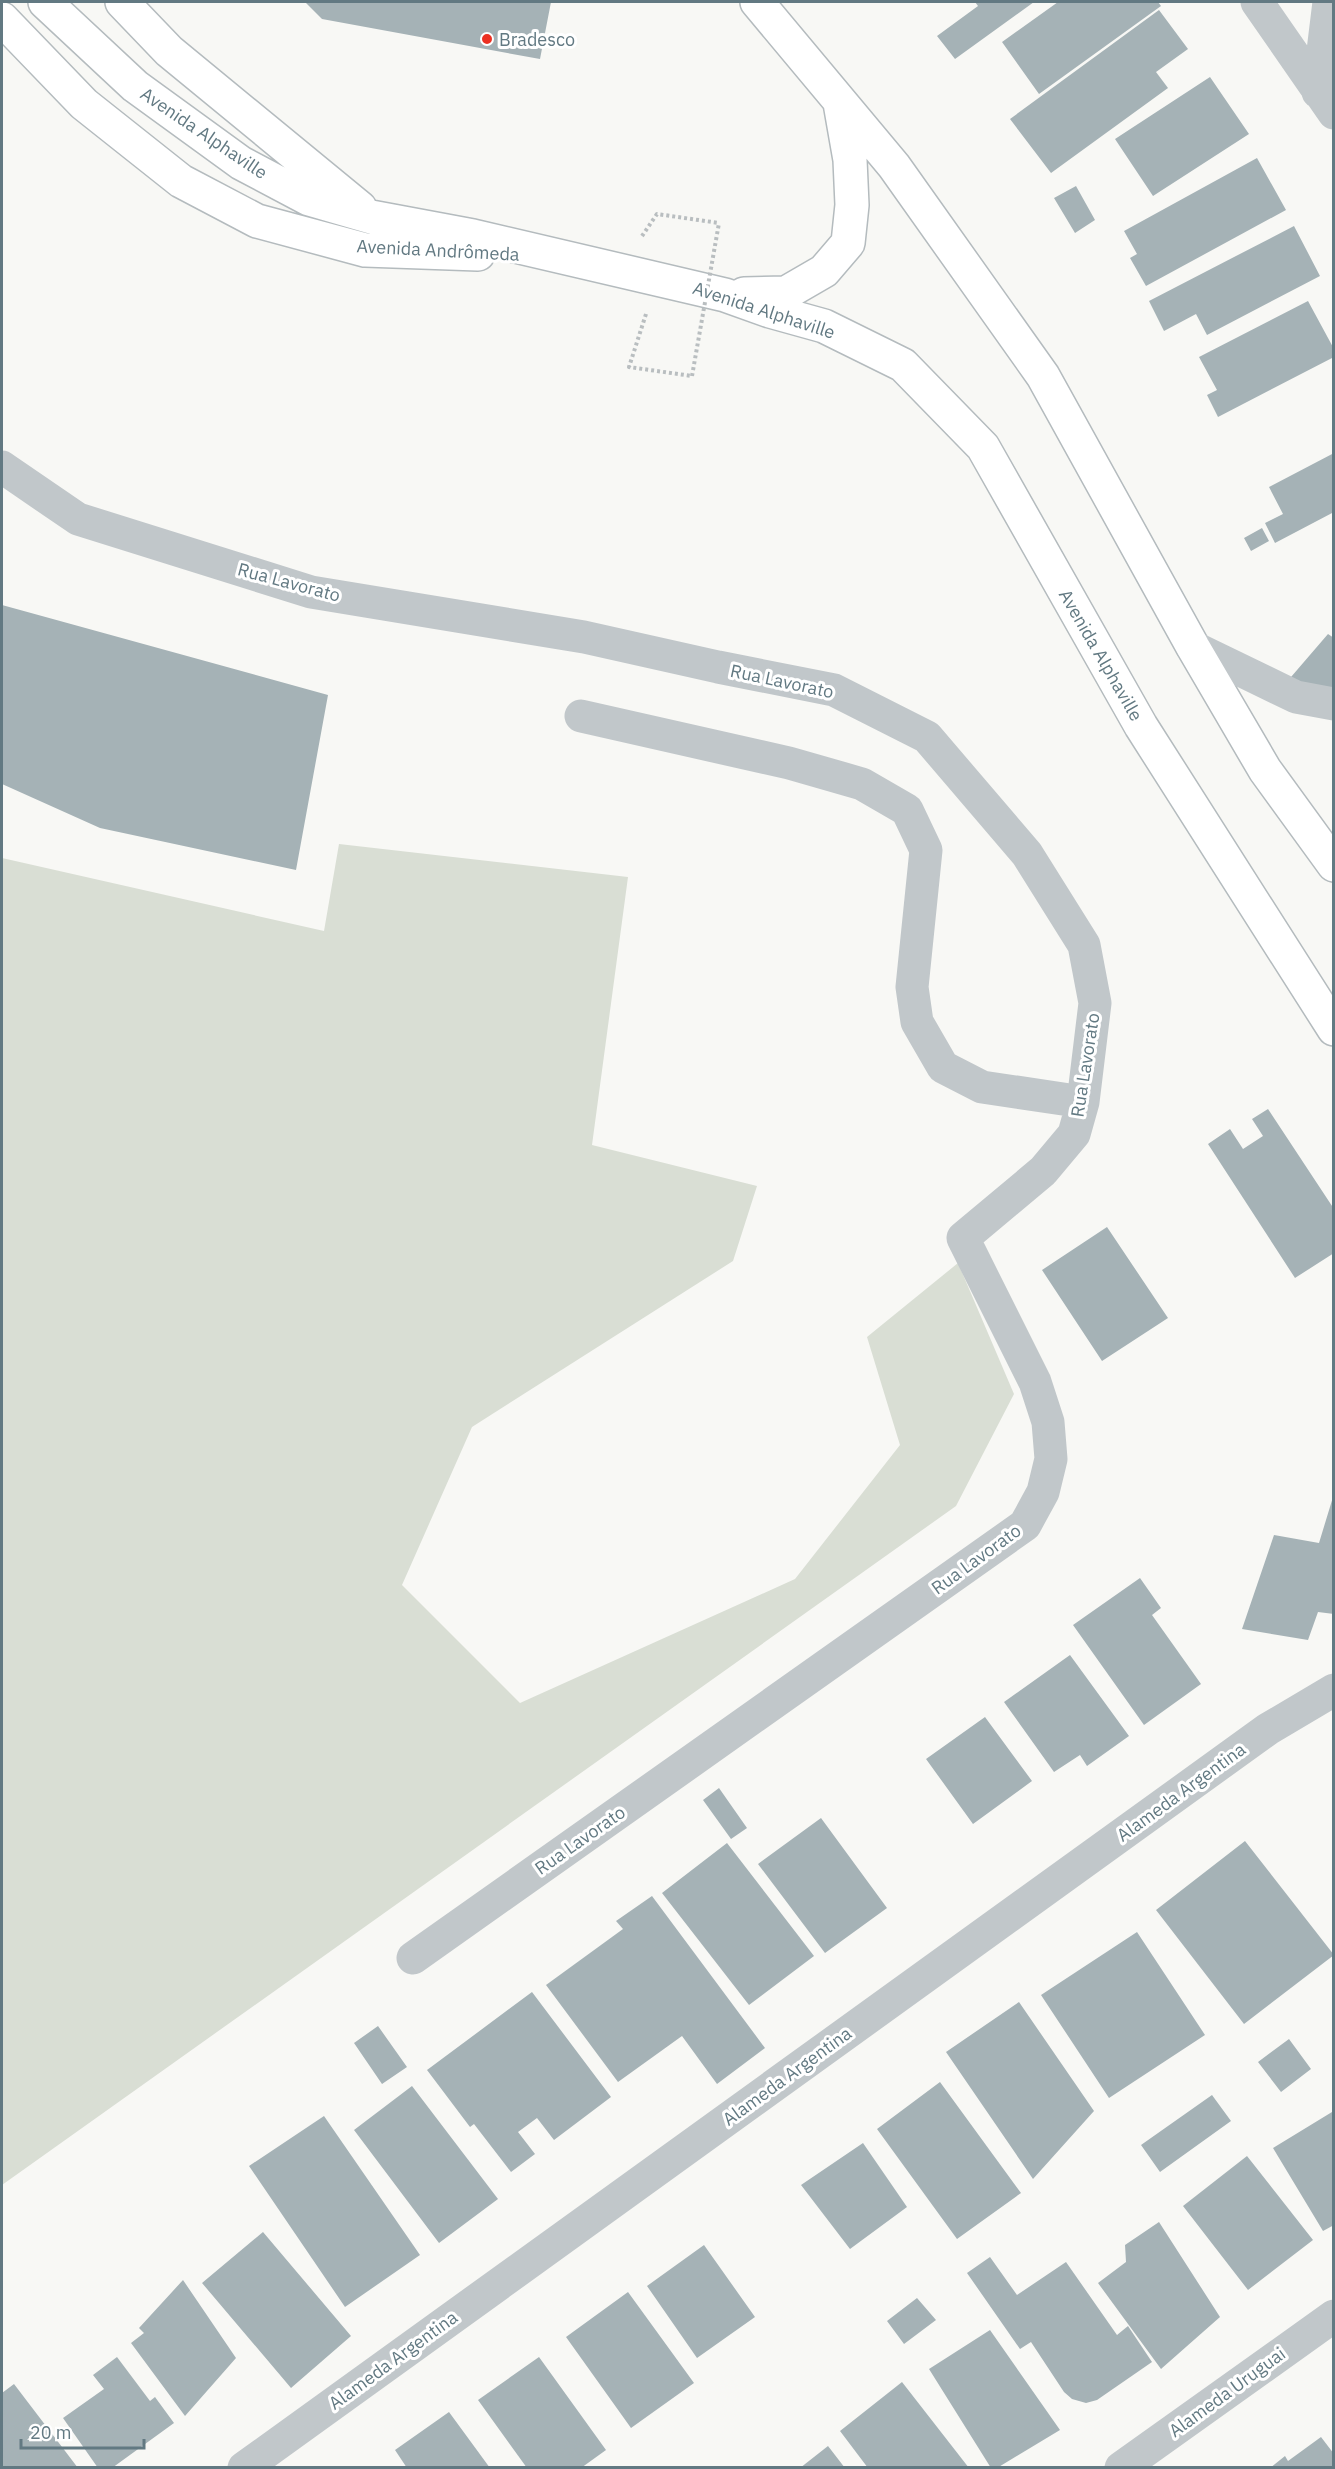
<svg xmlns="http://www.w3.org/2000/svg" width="1335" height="2469" font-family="'IBM Plex Sans',sans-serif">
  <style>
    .green { fill: #d9ded4 }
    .building { fill: #a5b2b6 }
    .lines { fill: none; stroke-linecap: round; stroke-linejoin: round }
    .major-casing { stroke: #b4bbbe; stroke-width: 36 }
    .path { stroke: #b9bec0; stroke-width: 4; stroke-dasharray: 3 3; stroke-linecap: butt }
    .minor { stroke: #c1c7ca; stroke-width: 33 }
    .major { stroke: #fff; stroke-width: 33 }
    .path-bridge { stroke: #b9bec0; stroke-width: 4; stroke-dasharray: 3 3; stroke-linecap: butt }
    .poi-dot { fill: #ec3022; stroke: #fff; stroke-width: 2 }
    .labels { text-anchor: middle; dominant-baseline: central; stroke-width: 6; stroke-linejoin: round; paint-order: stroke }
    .poi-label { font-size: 18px; fill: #627982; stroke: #fff; text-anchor: start }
    .street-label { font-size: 18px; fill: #627982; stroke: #fff }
  </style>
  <rect width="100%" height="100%" fill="#f8f8f5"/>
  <path class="green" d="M 339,844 L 628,877 L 592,1145 L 757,1186 L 733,1261 L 472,1427 L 402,1585 L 520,1703 L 795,1579 L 900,1445 L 867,1337 L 958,1263 L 1014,1394 L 956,1506 L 2,2185 L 2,858 L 324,931 Z"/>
  <path class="building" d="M 305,2 L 551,2 L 540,59 L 322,19 Z
    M 975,2 L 1034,2 L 955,59 L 937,36 L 978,6 Z
    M 1058,2 L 1158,2 L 1161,6 L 1039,94 L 1002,42 Z
    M 1159,10 L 1188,49 L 1156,72 L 1168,88 L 1051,173 L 1010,119 Z
    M 1210,77 L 1249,134 L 1153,196 L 1115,139 Z
    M 1257,158 L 1286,210 L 1146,286 L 1130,258 L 1137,254 L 1124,231 Z
    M 1076,186 L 1095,220 L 1075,233 L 1054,198 Z
    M 1294,226 L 1320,276 L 1207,335 L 1196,314 L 1164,331 L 1149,301 Z
    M 1308,301 L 1334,349 L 1334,357 L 1218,417 L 1207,395 L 1217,390 L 1199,357 Z
    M 1334,453 L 1334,512 L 1275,543 L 1265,523 L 1283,514 L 1269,487 Z
    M 1262,528 L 1269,541 L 1251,551 L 1244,538 Z
    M 2,605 L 328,695 L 296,870 L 100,828 L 2,784 Z
    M 1328,634 L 1334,638 L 1334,693 L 1313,697 L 1291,677 Z
    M 1268,1109 L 1334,1209 L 1334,1253 L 1295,1278 L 1208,1144 L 1230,1129 L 1243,1149 L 1263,1136 L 1252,1119 Z
    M 1107,1227 L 1168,1318 L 1102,1361 L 1042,1270 Z
    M 1333,1497 L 1334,1614 L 1318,1612 L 1308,1640 L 1242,1629 L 1274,1535 L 1319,1543 Z
    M 1140,1578 L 1161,1608 L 1152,1615 L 1201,1684 L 1144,1725 L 1073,1625 Z
    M 1070,1655 L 1129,1736 L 1087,1766 L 1080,1755 L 1054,1772 L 1004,1702 Z
    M 985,1717 L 1032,1781 L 973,1824 L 926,1759 Z
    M 719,1788 L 747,1828 L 731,1839 L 703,1800 Z
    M 821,1818 L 887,1908 L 825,1953 L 758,1864 Z
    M 1245,1841 L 1334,1955 L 1244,2024 L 1156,1910 Z
    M 727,1843 L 814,1956 L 749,2005 L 662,1893 Z
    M 652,1896 L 765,2048 L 717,2084 L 682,2036 L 618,2082 L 546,1985 L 623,1929 L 616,1921 Z
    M 1137,1932 L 1205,2035 L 1109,2098 L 1041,1995 Z
    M 532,1992 L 611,2097 L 554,2140 L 537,2118 L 518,2132 L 535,2154 L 511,2172 L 474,2124 L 470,2127 L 427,2070 Z
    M 1019,2002 L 1094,2111 L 1033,2179 L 946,2052 Z
    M 378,2026 L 407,2067 L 382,2084 L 354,2043 Z
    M 1289,2039 L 1311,2069 L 1281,2092 L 1258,2062 Z
    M 940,2082 L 1021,2193 L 957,2239 L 877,2129 Z
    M 412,2086 L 498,2199 L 439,2243 L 354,2130 Z
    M 1212,2095 L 1231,2121 L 1160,2172 L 1141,2145 Z
    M 1332,2112 L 1334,2115 L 1334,2225 L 1323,2231 L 1273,2148 Z
    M 324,2116 L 420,2255 L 345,2307 L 249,2166 Z
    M 863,2143 L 907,2207 L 850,2249 L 801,2185 Z
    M 1247,2156 L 1313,2240 L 1248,2290 L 1183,2206 Z
    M 1159,2222 L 1220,2317 L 1161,2369 L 1098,2283 L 1126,2262 L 1125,2245 Z
    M 263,2232 L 351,2336 L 291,2388 L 202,2283 Z
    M 704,2245 L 755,2317 L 697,2358 L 647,2286 Z
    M 990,2257 L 1017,2295 L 1066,2262 L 1117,2335 L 1128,2326 L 1152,2362 L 1097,2400 L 1086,2403 L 1072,2399 L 1064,2392 L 1031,2342 L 1020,2349 L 967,2273 Z
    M 183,2280 L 236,2358 L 185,2416 L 131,2343 L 144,2333 L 139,2328 Z
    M 628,2292 L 694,2383 L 631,2428 L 566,2337 Z
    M 917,2298 L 936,2320 L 904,2344 L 887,2321 Z
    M 990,2330 L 1060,2430 L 997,2468 L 991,2468 L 929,2369 Z
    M 117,2357 L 150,2401 L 155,2397 L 174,2423 L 112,2468 L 98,2468 L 63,2418 L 104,2389 L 93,2375 Z
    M 539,2357 L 606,2450 L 581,2468 L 527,2468 L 478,2400 Z
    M 902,2382 L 969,2468 L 868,2468 L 840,2431 Z
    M 14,2384 L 78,2468 L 2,2468 L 2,2393 Z
    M 449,2412 L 490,2468 L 407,2468 L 395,2450 Z
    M 1321,2437 L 1334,2454 L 1334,2468 L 1270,2468 L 1285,2456 L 1288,2461 Z
    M 828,2446 L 845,2468 L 800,2468 Z"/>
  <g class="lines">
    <defs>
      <path id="major" d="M 45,2 L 135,86 L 241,163 L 309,199 L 371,217 L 473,236 L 725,295 L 770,311 L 824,326 L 903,365 L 983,447 L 1141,726 L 1334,1029
        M 122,2 L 169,51 L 360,208
        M 757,2 L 894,166 L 1043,376 L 1193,647 L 1265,770 L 1334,865
        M 2,19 L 84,104 L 181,181 L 257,221 L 365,250 L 478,254
        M 744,294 L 786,293 L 824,271 L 848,243 L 852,205 L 850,160 L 840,103"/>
    </defs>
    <use href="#major" class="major-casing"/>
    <path class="path" d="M 642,236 L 657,214 L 719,223
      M 646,314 L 629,367 L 692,376"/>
    <path class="minor" d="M 1257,2 L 1334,113
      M 1318,92 L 1329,2
      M 2,467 L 78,519 L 311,592 L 584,637 L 718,667 L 834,690 L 927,737 L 1027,854 L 1084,945 L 1095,1003 L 1083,1102 L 1074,1134 L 1043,1171 L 963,1238 L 1035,1382 L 1048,1422 L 1051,1459 L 1043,1492 L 1025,1525 L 413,1958
      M 1193,647 L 1296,697 L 1334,704
      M 581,716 L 789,763 L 862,784 L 907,810 L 926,850 L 912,987 L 917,1022 L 943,1067 L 982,1087 L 1083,1102
      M 244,2468 L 1268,1729 L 1334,1690
      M 1121,2468 L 1334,2316"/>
    <use href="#major" class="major"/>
    <path class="path-bridge" d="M 692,376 L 719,223"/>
  </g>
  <circle class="poi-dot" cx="487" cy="39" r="6"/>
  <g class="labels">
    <g class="poi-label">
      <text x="499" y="39">Bradesco</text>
    </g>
    <g class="street-label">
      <text transform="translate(204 133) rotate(34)">Avenida Alphaville</text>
      <text transform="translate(438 250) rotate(3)">Avenida Andrômeda</text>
      <text transform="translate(764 310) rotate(18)">Avenida Alphaville</text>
      <text transform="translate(289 582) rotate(15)">Rua Lavorato</text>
      <text transform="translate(1101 655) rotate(60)">Avenida Alphaville</text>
      <text transform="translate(782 681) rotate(12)">Rua Lavorato</text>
      <text transform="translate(1085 1065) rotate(-81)">Rua Lavorato</text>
      <text transform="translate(976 1559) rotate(-36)">Rua Lavorato</text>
      <text transform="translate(1181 1792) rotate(-36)">Alameda Argentina</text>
      <text transform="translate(580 1840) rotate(-35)">Rua Lavorato</text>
      <text transform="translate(787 2076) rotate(-36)">Alameda Argentina</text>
      <text transform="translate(393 2360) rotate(-36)">Alameda Argentina</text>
      <text transform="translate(1227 2392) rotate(-36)">Alameda Uruguai</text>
    </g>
  </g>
  <rect width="1335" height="2469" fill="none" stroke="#627982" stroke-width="6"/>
  <path d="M21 2439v9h123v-9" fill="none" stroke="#627982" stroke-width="3"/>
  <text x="30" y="2439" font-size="18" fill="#627982" stroke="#ffffff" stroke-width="4.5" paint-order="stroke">20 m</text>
</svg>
